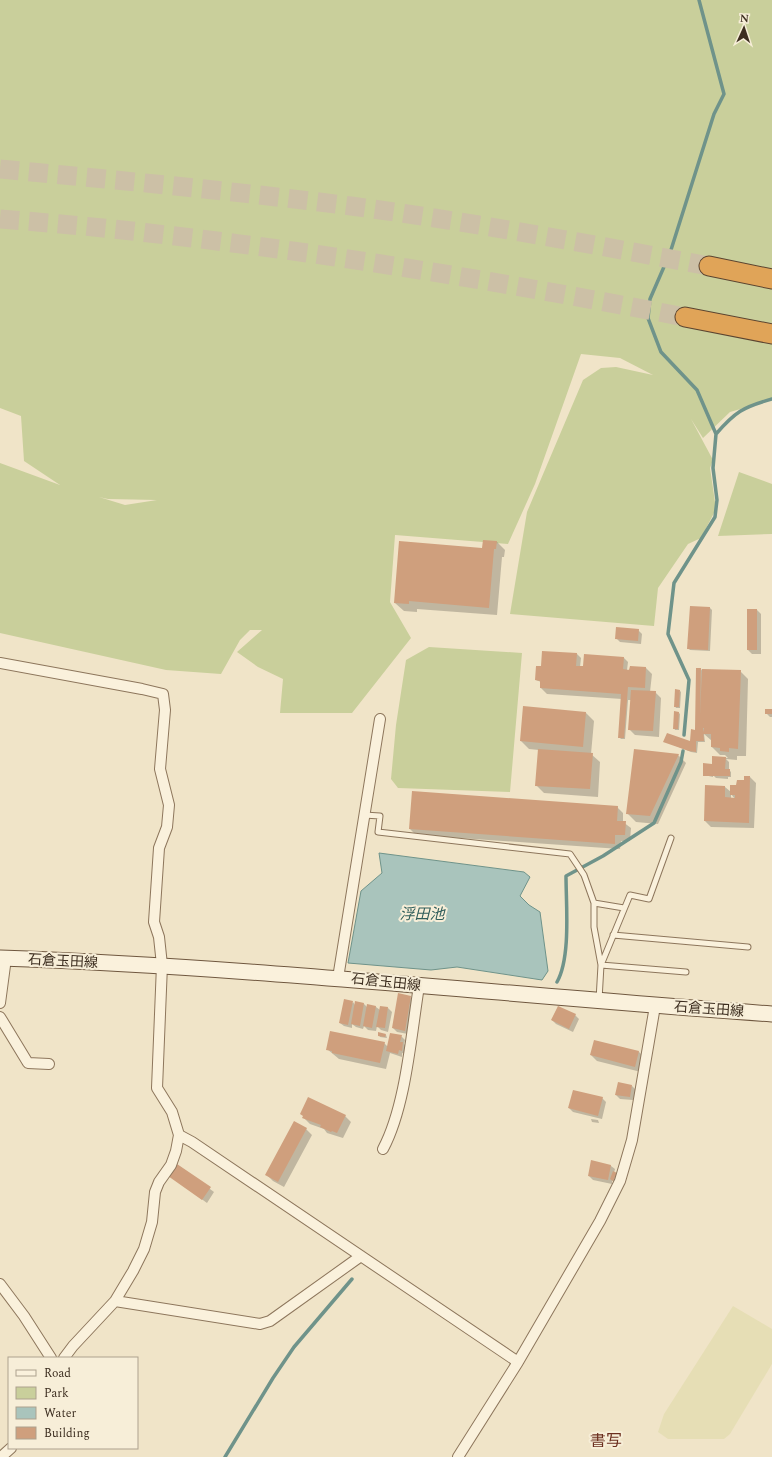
<svg xmlns="http://www.w3.org/2000/svg" width="772" height="1457" font-family="Spectral,'Noto Sans JP',serif">
  <style>
    .farmland { fill: #e6deb5 }
    .green { fill: #c9cf9b; fill-rule: evenodd }
    .water { fill: #a9c4bc; stroke: #6f938a }
    .shadow { fill: #0003; fill-rule: evenodd }
    .lines { fill: none; stroke-linecap: round; stroke-linejoin: round }
    .stream { stroke: #6f938a; stroke-width: 3.5 }
    .building { fill: #cf9f7d }
    .highway-tunnel { stroke: #ccc0a6; stroke-width: 19; stroke-dasharray: 19 10; stroke-linecap: butt }
    .lane-casing { stroke: #8d765c; stroke-width: 7 }
    .street-casing { stroke: #8d765c; stroke-width: 12 }
    .secondary-casing { stroke: #6f573f; stroke-width: 17 }
    .highway-casing { stroke: #5b4430; stroke-width: 21 }
    .lane { stroke: #faf1dc; stroke-width: 5 }
    .street { stroke: #faf1dc; stroke-width: 10 }
    .secondary { stroke: #faf1dc; stroke-width: 15 }
    .highway { stroke: #e0a458; stroke-width: 19 }
    .labels { text-anchor: middle; dominant-baseline: central; stroke-width: 4; stroke-linejoin: round; paint-order: stroke }
    .street-label { font-size: 14px; fill: #3d2e20; stroke: #f7eed8 }
    .water-label { font-size: 15px; font-style: italic; fill: #2f5d5a; stroke: #f7eed8 }
    .quarter-label { font-size: 16px; fill: #6b2e1e; stroke: #f7eed8 }
  </style>
  <rect width="100%" height="100%" fill="#f0e4c8"/>
  <path class="farmland" d="M 733,1306 L 772,1329 L 772,1364 L 730,1434 L 724,1439 L 668,1439 L 658,1432 L 664,1414 Z"/>
  <path class="green" d="M 0,0 L 772,0 L 772,400 L 730,412 L 703,438 L 691,419 L 713,460 L 710,468 L 716,509 L 701,538 L 688,544 L 658,588 L 654,626 L 510,614 L 527,512 L 583,380 L 601,368 L 616,367 L 653,375 L 620,358 L 581,354 L 535,484 L 508,544 L 395,535 L 390,602 L 411,638 L 352,713 L 280,713 L 283,679 L 258,667 L 237,652 L 262,630 L 250,630 L 240,640 L 221,674 L 166,670 L 0,633 L 0,463 L 60,485 L 24,461 L 21,416 L 0,408 ZM 99,497 L 108,499 L 157,500 L 125,505 Z
    M 739,472 L 772,484 L 772,534 L 718,536 Z
    M 429,647 L 522,653 L 510,792 L 398,788 L 391,779 L 396,725 L 406,660 Z"/>
  <path class="water" d="M 379,853 L 524,872 L 530,877 L 520,896 L 529,905 L 540,912 L 548,971 L 542,980 L 457,967 L 431,970 L 348,963 L 361,891 L 382,873 Z"/>
  <path class="shadow" d="M 497,542 L 505,550 L 504,557 L 502,557 L 497,615 L 417,609 L 417,612 L 404,611 L 395,603 Z
    M 691,607 L 710,608 L 712,610 L 710,651 L 690,650 L 688,648 Z
    M 757,610 L 761,614 L 761,654 L 752,654 L 748,650 Z
    M 638,630 L 642,634 L 641,644 L 620,642 L 616,638 Z
    M 577,654 L 581,658 L 580,667 L 624,658 L 628,662 L 627,670 L 646,668 L 652,674 L 650,692 L 655,692 L 661,698 L 659,737 L 635,735 L 629,729 L 631,700 L 628,700 L 625,739 L 621,739 L 619,737 L 622,699 L 547,694 L 541,688 L 541,682 L 536,680 L 542,667 Z
    M 701,669 L 703,672 L 740,671 L 748,679 L 746,756 L 737,756 L 737,760 L 726,759 L 729,762 L 729,770 L 731,772 L 731,777 L 728,777 L 728,779 L 716,778 L 713,775 L 713,777 L 704,775 L 713,765 L 713,757 L 728,758 L 725,755 L 720,755 L 712,747 L 712,741 L 704,734 L 705,742 L 698,742 L 697,753 L 691,752 L 664,741 L 691,743 L 696,731 Z
    M 680,691 L 681,692 L 680,708 L 676,708 L 675,706 Z
    M 524,707 L 586,713 L 594,721 L 591,754 L 600,762 L 598,797 L 544,793 L 536,785 L 539,750 L 529,749 L 521,741 Z
    M 772,710 L 772,717 L 770,717 L 766,713 Z
    M 679,713 L 680,714 L 679,730 L 675,730 L 674,728 Z
    M 678,755 L 686,763 L 658,824 L 636,822 L 628,814 Z
    M 750,777 L 756,783 L 754,828 L 711,827 L 705,821 L 725,787 L 731,792 ZM 731,794 L 735,799 L 731,799 Z
    M 617,807 L 623,813 L 623,822 L 631,828 L 630,841 L 621,841 L 620,849 L 416,835 L 410,829 Z
    M 411,997 L 414,1001 L 408,1034 L 397,1032 L 393,1028 Z
    M 353,1002 L 355,1005 L 364,1004 L 368,1008 L 368,1005 L 376,1007 L 380,1010 L 388,1008 L 392,1012 L 388,1032 L 381,1030 L 377,1026 L 376,1031 L 368,1030 L 364,1026 L 363,1029 L 356,1027 L 352,1024 L 352,1028 L 344,1026 L 340,1023 Z
    M 575,1015 L 579,1019 L 573,1032 L 556,1024 L 552,1020 Z
    M 379,1035 L 386,1035 L 387,1038 L 380,1037 Z
    M 401,1036 L 405,1040 L 404,1044 L 407,1047 L 405,1054 L 402,1053 L 402,1057 L 390,1053 L 386,1069 L 339,1059 L 327,1049 L 384,1043 L 388,1047 Z
    M 595,1041 L 639,1052 L 645,1058 L 641,1072 L 597,1061 L 591,1055 Z
    M 632,1086 L 636,1090 L 633,1100 L 620,1099 L 616,1095 Z
    M 602,1098 L 606,1102 L 602,1119 L 573,1112 L 569,1108 Z
    M 345,1116 L 351,1122 L 343,1138 L 327,1133 L 324,1129 L 310,1124 L 304,1118 Z
    M 591,1119 L 598,1120 L 599,1123 L 592,1122 Z
    M 306,1129 L 312,1135 L 284,1187 L 273,1181 L 267,1175 Z
    M 592,1161 L 611,1166 L 615,1169 L 614,1173 L 618,1175 L 615,1182 L 612,1181 L 612,1184 L 593,1180 L 589,1176 Z
    M 178,1165 L 214,1192 L 207,1203 L 170,1176 Z"/>
  <g class="lines">
    <path class="stream" d="M 716,434 C 735,412 743,407 772,399
      M 684,735 L 689,680 L 668,634 L 674,583 L 715,517 L 717,500 L 713,468 L 716,434 L 697,390 L 661,352 L 648,318 L 650,299 L 670,253 L 714,114 L 724,94 L 699,0
      M 557,982 C 571,957 566,905 566,876 L 603,856 L 654,823 L 681,762 L 683,751
      M 225,1457 L 273,1378 L 294,1347 L 352,1279"/>
  </g>
  <path class="building" d="M 483,540 L 497,541 L 496,549 L 494,549 L 489,608 L 409,601 L 409,604 L 394,603 L 399,541 L 482,548 Z
    M 690,606 L 710,607 L 708,650 L 687,649 Z
    M 747,609 L 757,609 L 757,650 L 747,650 Z
    M 616,627 L 639,629 L 638,641 L 615,639 Z
    M 542,651 L 577,653 L 576,666 L 583,666 L 584,654 L 624,657 L 623,669 L 629,670 L 630,666 L 646,667 L 645,688 L 628,687 L 624,738 L 618,738 L 621,694 L 540,688 L 540,681 L 535,680 L 536,666 L 541,666 Z
    M 696,668 L 701,668 L 700,715 L 702,669 L 741,670 L 738,749 L 729,748 L 729,752 L 720,751 L 720,748 L 711,747 L 711,734 L 703,734 L 704,728 L 699,728 L 703,728 L 704,741 L 696,741 L 696,752 L 689,751 L 663,742 L 667,733 L 690,741 L 691,729 L 695,730 Z
    M 675,689 L 680,690 L 679,707 L 674,707 Z
    M 631,690 L 656,691 L 653,731 L 628,730 Z
    M 523,706 L 586,712 L 583,747 L 520,741 Z
    M 765,709 L 772,709 L 772,714 L 765,714 Z
    M 674,711 L 679,712 L 678,729 L 673,729 Z
    M 538,749 L 593,753 L 590,789 L 535,786 Z
    M 634,749 L 679,754 L 650,816 L 626,814 Z
    M 712,756 L 726,757 L 725,769 L 730,769 L 730,776 L 703,776 L 703,763 L 712,764 Z
    M 744,776 L 750,776 L 749,823 L 704,821 L 705,785 L 725,786 L 725,797 L 735,798 L 735,795 L 730,795 L 730,785 L 736,785 L 737,780 L 744,780 Z
    M 412,791 L 618,806 L 617,821 L 626,821 L 625,835 L 615,835 L 615,844 L 409,829 Z
    M 398,993 L 411,996 L 405,1031 L 392,1028 Z
    M 344,999 L 353,1001 L 348,1025 L 339,1023 Z
    M 355,1001 L 364,1003 L 360,1026 L 351,1024 Z
    M 367,1004 L 376,1006 L 372,1028 L 363,1026 Z
    M 380,1006 L 388,1007 L 385,1028 L 376,1027 Z
    M 558,1006 L 576,1014 L 569,1029 L 551,1020 Z
    M 330,1031 L 385,1042 L 380,1063 L 332,1053 L 332,1051 L 326,1050 Z
    M 378,1032 L 386,1034 L 385,1037 L 378,1036 Z
    M 390,1033 L 402,1035 L 400,1042 L 403,1042 L 402,1051 L 399,1050 L 398,1054 L 386,1051 Z
    M 594,1040 L 639,1051 L 635,1067 L 590,1055 Z
    M 618,1082 L 632,1085 L 630,1097 L 615,1095 Z
    M 573,1090 L 603,1097 L 598,1116 L 568,1108 Z
    M 308,1097 L 346,1115 L 337,1133 L 332,1131 L 331,1132 L 320,1127 L 321,1125 L 302,1118 L 303,1116 L 300,1114 Z
    M 294,1121 L 307,1128 L 278,1182 L 265,1175 Z
    M 591,1160 L 611,1165 L 608,1180 L 588,1176 Z
    M 177,1164 L 211,1187 L 202,1200 L 168,1176 Z
    M 613,1171 L 617,1173 L 613,1181 L 610,1179 Z"/>
  <g class="lines">
    <path class="highway-tunnel" d="M 0,169 C 117,180 234,191 351,206 C 471,222 590,244 709,266
      M 0,219 C 50,223 99,227 149,233 C 329,253 508,283 685,317"/>
    <defs>
      <path id="lane" d="M 364,815 L 380,816 L 378,832 L 570,854 L 584,875 L 594,903 L 594,927 L 601,965 L 599,1000
        M 671,838 L 649,899 L 630,895 L 601,965 L 686,972
        M 594,903 L 624,908
        M 613,935 L 748,947"/>
      <path id="street" d="M 0,663 L 142,689 L 163,694 L 165,710 L 160,769 L 169,805 L 167,827 L 159,848 L 154,922 L 159,937 L 162,965 L 157,1088 L 172,1112 L 179,1135 L 176,1151 L 171,1165 L 159,1182 L 155,1192 L 152,1222 L 144,1249 L 133,1271 L 115,1301 L 73,1346 L 64,1358
        M 338,978 L 380,719
        M 0,1003 L 6,958
        M 0,1017 L 28,1063 L 49,1064
        M 179,1135 L 192,1142 L 518,1362
        M 383,1149 C 406,1106 411,1035 419,986
        M 0,1284 L 24,1316 L 51,1358
        M 115,1301 L 260,1324 L 270,1321 L 361,1256
        M 1,1457 L 11,1448
        M 458,1457 L 518,1362 L 600,1221 L 620,1181 L 632,1140 L 655,1006"/>
      <path id="secondary" d="M 0,958 C 258,967 515,996 772,1014"/>
      <path id="highway" d="M 709,266 L 772,279
        M 685,317 L 772,334"/>
    </defs>
    <use href="#lane" class="lane-casing"/>
    <use href="#street" class="street-casing"/>
    <use href="#secondary" class="secondary-casing"/>
    <use href="#highway" class="highway-casing"/>
    <use href="#lane" class="lane"/>
    <use href="#street" class="street"/>
    <use href="#secondary" class="secondary"/>
    <use href="#highway" class="highway"/>
  </g>
  <g class="labels">
    <g class="street-label">
      <text transform="translate(63 961) rotate(3)">石倉玉田線</text>
      <text transform="translate(386 982) rotate(6)">石倉玉田線</text>
      <text transform="translate(709 1009) rotate(4)">石倉玉田線</text>
    </g>
    <g class="water-label">
      <text x="422" y="914">浮田池</text>
    </g>
    <g class="quarter-label">
      <text x="606" y="1441">書写</text>
    </g>
  </g>
  <rect x="8" y="1357" width="130" height="92" fill="#f7eed8" stroke="#ada18e"/>
  <rect x="16" y="1370" width="20" height="6" fill="#faf1dc" stroke="#ada18e"/>
  <text x="44" y="1377" font-size="12" fill="#3d2e20">Road</text>
  <rect x="16" y="1387" width="20" height="12" fill="#c9cf9b" stroke="#ada18e"/>
  <text x="44" y="1397" font-size="12" fill="#3d2e20">Park</text>
  <rect x="16" y="1407" width="20" height="12" fill="#a9c4bc" stroke="#ada18e"/>
  <text x="44" y="1417" font-size="12" fill="#3d2e20">Water</text>
  <rect x="16" y="1427" width="20" height="12" fill="#cf9f7d" stroke="#ada18e"/>
  <text x="44" y="1437" font-size="12" fill="#3d2e20">Building</text>
  <g transform="translate(744 28) rotate(3)" stroke="#f7eed8" stroke-width="3" paint-order="stroke">
  <path d="M0-3L7 15L0 10L-7 15Z" fill="#3d2e20"/>
  <text y="-6" font-size="11" font-weight="bold" text-anchor="middle" fill="#3d2e20">N</text>
  </g>
</svg>
